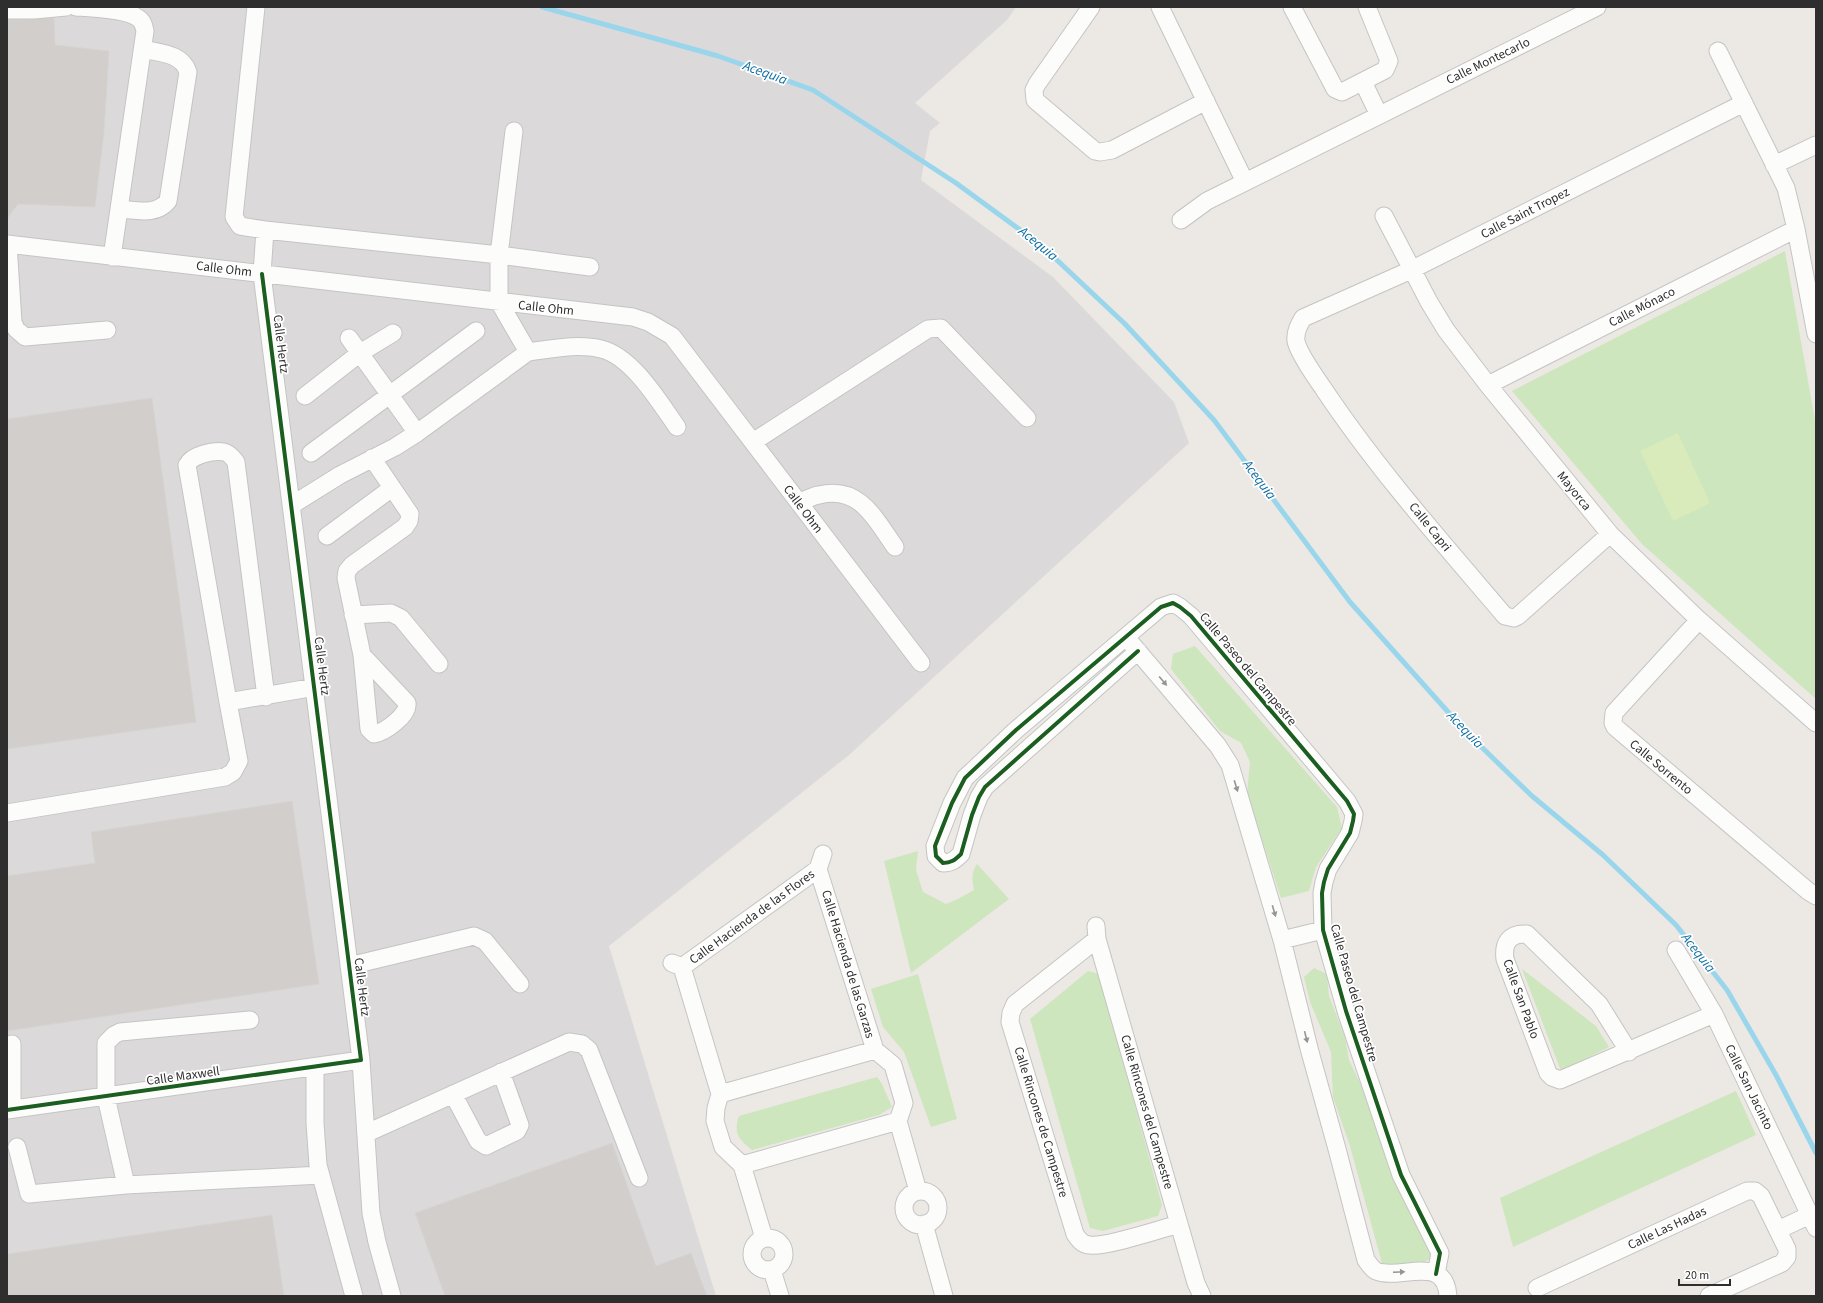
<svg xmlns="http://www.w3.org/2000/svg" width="1823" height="1303" font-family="'Source Sans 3',sans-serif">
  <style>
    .industrial { fill: #dcd9db }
    .green { fill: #cee6be }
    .pitch { fill: #d9eabb }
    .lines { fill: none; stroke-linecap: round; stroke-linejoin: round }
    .stream { stroke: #99d6ec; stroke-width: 5 }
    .building { fill: #d1cecb; stroke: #d7d4d0 }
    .minor-casing { stroke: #c5c4c5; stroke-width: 19 }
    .minor { stroke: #fcfcfb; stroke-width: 17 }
    .cycleway-casing { stroke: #fff; stroke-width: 6 }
    .cycleway { stroke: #1b5e20; stroke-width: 4 }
    .oneway { fill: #959594 }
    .labels { text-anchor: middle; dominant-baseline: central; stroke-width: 3.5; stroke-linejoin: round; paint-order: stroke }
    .street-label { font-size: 13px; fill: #2e2e2e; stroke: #fff }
    .water-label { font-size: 14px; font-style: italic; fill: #0d6fa3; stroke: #fff }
  </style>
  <rect width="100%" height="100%" fill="#ece8e4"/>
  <path class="industrial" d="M 7,7 L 1016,7 L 1007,20 L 915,103 L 940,123 L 930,131 L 921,180 L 1053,277 L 1174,402 L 1189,443 L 849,755 L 609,946 L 716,1296 L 7,1296 Z"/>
  <path class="green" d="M 1785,251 L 1816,426 L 1816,699 L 1642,544 L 1512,391 Z
    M 1195,646 L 1337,807 L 1342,828 L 1316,867 L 1309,891 L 1281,898 L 1247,794 L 1250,762 L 1241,743 L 1220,731 L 1171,669 L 1173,654 Z
    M 918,851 L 916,870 L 923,892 L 946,904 L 958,899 L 974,890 C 972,881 971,872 977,864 L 1009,899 L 911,973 L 884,861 Z
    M 1314,968 L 1327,974 L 1329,996 L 1345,1037 L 1349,1060 L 1371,1106 L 1399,1191 L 1434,1256 L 1423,1263 L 1383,1267 L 1350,1146 L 1333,1097 L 1331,1052 L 1310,1002 L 1304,977 Z
    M 1522,969 L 1596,1026 L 1609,1047 L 1561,1071 Z
    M 1088,971 L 1099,974 L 1162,1205 L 1158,1216 L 1103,1231 L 1090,1228 L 1030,1019 Z
    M 918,974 L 957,1119 L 931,1127 L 904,1052 L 883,1027 L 871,989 Z
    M 877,1077 L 882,1084 L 892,1107 L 879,1115 L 752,1150 C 739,1139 733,1134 739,1116 Z
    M 1736,1091 L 1756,1135 L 1513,1247 L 1500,1198 Z"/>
  <path class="pitch" d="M 1678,433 L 1710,503 L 1673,521 L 1640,451 Z"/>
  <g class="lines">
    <path class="stream" d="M 542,7 L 718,56 L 813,90 L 956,183 L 1042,246 L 1125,324 L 1214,420 L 1350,602 L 1465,731 L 1532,796 L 1603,855 L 1676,925 L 1727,990 L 1776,1075 L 1816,1153"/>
  </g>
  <path class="building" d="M 54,18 L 55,45 L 109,51 L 104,132 L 95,207 L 18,204 L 7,219 L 7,20 Z
    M 152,398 L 196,722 L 7,749 L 7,419 Z
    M 292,801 L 319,984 L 7,1031 L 7,876 L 95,863 L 91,832 Z
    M 612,1143 L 656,1266 L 691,1253 L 707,1296 L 445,1296 L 415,1213 Z
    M 272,1215 L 284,1296 L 7,1296 L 7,1254 Z"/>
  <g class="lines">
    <defs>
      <path id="minor" d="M 76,7 C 91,8 126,9 138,18 C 143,21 144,26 145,31 L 112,257
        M 256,7 L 234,217 L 240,226 L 265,230
        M 1091,7 L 1037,84 L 1034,90 L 1035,100 L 1095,151 L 1100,152 L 1112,150 L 1206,101
        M 1160,7 L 1245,182
        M 1292,7 L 1335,89 L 1342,92 L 1385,70 L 1389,61 L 1367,7
        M 7,10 L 34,10 L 66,7
        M 1718,51 L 1786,188 L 1796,229 L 1816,334
        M 1363,82 L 1379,115
        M 1774,165 L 1816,145
        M 119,209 C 136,210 156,216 168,201 L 188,72 C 182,53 159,53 143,49
        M 1384,216 L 1429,302 L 1446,330 L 1488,385 L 1610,534 L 1699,620 L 1816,723
        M 1181,220 L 1207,201 L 1597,7
        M 7,244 L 633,317 L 648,322 L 672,336 L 921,663
        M 8,244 L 13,322 L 16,329 L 25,337 L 107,330
        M 590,267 L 499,255 L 499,302 L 528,352 C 551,349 578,343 601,349 C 632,356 660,403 677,427
        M 349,338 L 417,433
        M 1488,385 L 1796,229
        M 305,396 L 360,353 L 393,333
        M 753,442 L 928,329 L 941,328 L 1027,418
        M 311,453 L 476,331
        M 799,503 C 805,500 812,496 819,495 C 860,485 875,519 895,547
        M 292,505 L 340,475 L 395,447 L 417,433 L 528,352
        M 1610,534 L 1518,616 L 1514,618 L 1505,616 C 1442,542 1377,469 1323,388 C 1316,378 1298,352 1296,341 C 1295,332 1299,325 1303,318 L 1411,270 L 1744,103
        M 327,536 L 392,488
        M 353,615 L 391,613 L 401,618 L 439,664
        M 1699,620 L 1614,713 L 1613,723 L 1615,727 L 1808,891 L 1816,896
        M 1130,642 L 1218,746 L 1230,765 L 1282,940 L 1310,1052 L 1337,1149 L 1366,1260 C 1369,1264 1372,1269 1376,1271 C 1399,1281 1445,1253 1448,1296
        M 1138,651 L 985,787 L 979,797 L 972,815 L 961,854 C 955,860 951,863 943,863 L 936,856 L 935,846 L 952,803 L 965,778 L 1016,730 L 1161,607 L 1173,603 L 1180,607 L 1191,616 L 1347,801 L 1354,814 L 1353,821 L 1350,833 L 1328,869 L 1324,882 L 1322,893 L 1323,930 L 1346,1011 L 1401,1175 L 1440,1253 L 1436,1274
        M 362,655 L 407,703 C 409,715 385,732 374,734 L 369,729 L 362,655 L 346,578 L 347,571 L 352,565 L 405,527 L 409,521 L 410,514 L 372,458
        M 228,702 L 187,465 C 192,455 213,450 224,452 C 229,453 233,458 236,462 L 266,697
        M 7,813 L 225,777 L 233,772 L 239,761 L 228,702 L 315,687
        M 818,869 L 875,1050 L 893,1065 L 904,1103 L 898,1121 L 918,1191
        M 1096,926 L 1097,939 L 1196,1283 L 1202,1296
        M 1097,939 L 1015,1004 L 1011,1013 L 1010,1022 L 1075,1234 C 1079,1240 1082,1244 1089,1245 C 1104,1248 1161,1229 1179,1224
        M 1282,940 L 1323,930
        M 1676,950 L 1714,1014 L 1816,1228
        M 672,963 L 682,967 L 818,869 L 823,854
        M 349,966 L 474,936 L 485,941 L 520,984
        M 682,967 L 720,1094 L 716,1108 L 715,1121 L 723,1147 L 742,1165 L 764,1238
        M 250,1020 L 120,1032 L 114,1035 L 106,1043 L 106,1097 L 126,1185 L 321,1175
        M 1629,1052 L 1599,1004 L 1527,934 C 1509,933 1503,943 1505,959 L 1548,1073 L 1552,1077 L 1560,1080 L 1714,1014
        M 315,1067 L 315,1123 L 318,1165 L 354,1296
        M 453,1094 L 478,1141 L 486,1146 L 517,1131 L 520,1125 L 501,1072
        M 720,1094 L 875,1050
        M 12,1109 L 12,1044
        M 7,1110 L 361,1060
        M 367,1133 L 569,1042 L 582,1044 L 589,1050 L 639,1178
        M 17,1147 L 29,1194 L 126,1185
        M 742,1165 L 898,1121
        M904 1208a17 17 0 1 1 34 0a17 17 0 1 1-34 0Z
        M 924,1224 L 944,1296
        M 1778,1230 L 1810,1215
        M752 1254a16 16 0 1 1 32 0a16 16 0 1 1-32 0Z
        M 772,1270 L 780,1296
        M 1537,1288 L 1747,1191 L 1755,1191 L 1761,1196 L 1787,1249 L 1787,1257 L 1782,1263 L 1709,1296
        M 392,1296 L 377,1242 L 371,1213 L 361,1060 L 262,274 L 265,230 L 499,255 L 514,131"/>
    </defs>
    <use href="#minor" class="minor-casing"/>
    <use href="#minor" class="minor"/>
    <defs>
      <path id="cycleway" d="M 1138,651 L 985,787 L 979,797 L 972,815 L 961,854 C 955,860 951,863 943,863 L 936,856 L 935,846 L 952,803 L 965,778 L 1016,730 L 1161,607 L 1173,603 L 1180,607 L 1191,616 L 1347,801 L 1354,814 L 1353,821 L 1350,833 L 1328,869 L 1324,882 L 1322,893 L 1323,930 L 1346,1011 L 1401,1175 L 1440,1253 L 1436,1274
        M 7,1110 L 361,1060 L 262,274"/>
    </defs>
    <use href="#cycleway" class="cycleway-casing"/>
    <use href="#cycleway" class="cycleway"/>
  </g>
  <defs><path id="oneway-solid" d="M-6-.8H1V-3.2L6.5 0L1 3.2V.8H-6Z"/></defs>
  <g class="oneway">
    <use href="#oneway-solid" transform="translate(1163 681) rotate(50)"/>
    <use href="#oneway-solid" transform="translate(1236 786) rotate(73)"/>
    <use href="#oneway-solid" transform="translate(1274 911) rotate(74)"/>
    <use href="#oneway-solid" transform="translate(1306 1037) rotate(76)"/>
    <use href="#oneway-solid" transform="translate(1399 1272) rotate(-2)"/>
  </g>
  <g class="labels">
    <g class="street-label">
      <text transform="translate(1488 61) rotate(-26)">Calle Montecarlo</text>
      <text transform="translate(1525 213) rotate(-27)">Calle Saint Tropez</text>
      <text transform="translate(224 269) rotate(7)">Calle Ohm</text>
      <text transform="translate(1642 307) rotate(-27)">Calle Mónaco</text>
      <text transform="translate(546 308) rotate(6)">Calle Ohm</text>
      <text transform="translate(281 344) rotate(83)">Calle Hertz</text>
      <text transform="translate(1574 491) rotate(51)">Mayorca</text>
      <text transform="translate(803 509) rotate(53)">Calle Ohm</text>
      <text transform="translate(1430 527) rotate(51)">Calle Capri</text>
      <text transform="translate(322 666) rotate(83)">Calle Hertz</text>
      <text transform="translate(1248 669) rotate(50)">Calle Paseo del Campestre</text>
      <text transform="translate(1661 767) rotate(40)">Calle Sorrento</text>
      <text transform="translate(752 917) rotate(-36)">Calle Hacienda de las Flores</text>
      <text transform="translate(848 964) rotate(73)">Calle Hacienda de las Garzas</text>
      <text transform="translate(362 987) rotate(83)">Calle Hertz</text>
      <text transform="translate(1354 993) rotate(74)">Calle Paseo del Campestre</text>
      <text transform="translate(1521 999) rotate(70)">Calle San Pablo</text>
      <text transform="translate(183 1076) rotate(-8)">Calle Maxwell</text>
      <text transform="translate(1749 1087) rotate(64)">Calle San Jacinto</text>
      <text transform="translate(1147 1112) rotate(74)">Calle Rincones del Campestre</text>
      <text transform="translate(1041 1122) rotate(73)">Calle Rincones de Campestre</text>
      <text transform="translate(1667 1228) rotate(-25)">Calle Las Hadas</text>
    </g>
    <g class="water-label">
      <text transform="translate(765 73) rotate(20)">Acequia</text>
      <text transform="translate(1038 244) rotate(39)">Acequia</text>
      <text transform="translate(1259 480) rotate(53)">Acequia</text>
      <text transform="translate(1465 730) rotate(46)">Acequia</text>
      <text transform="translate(1698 953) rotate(52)">Acequia</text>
    </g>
  </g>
  <rect width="1823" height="1303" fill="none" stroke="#2e2e2e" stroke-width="16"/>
  <path d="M1679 1279v6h51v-6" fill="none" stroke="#2e2e2e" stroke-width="2"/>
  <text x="1685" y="1279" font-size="12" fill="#2e2e2e" stroke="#ffffff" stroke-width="3" paint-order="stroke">20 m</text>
</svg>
